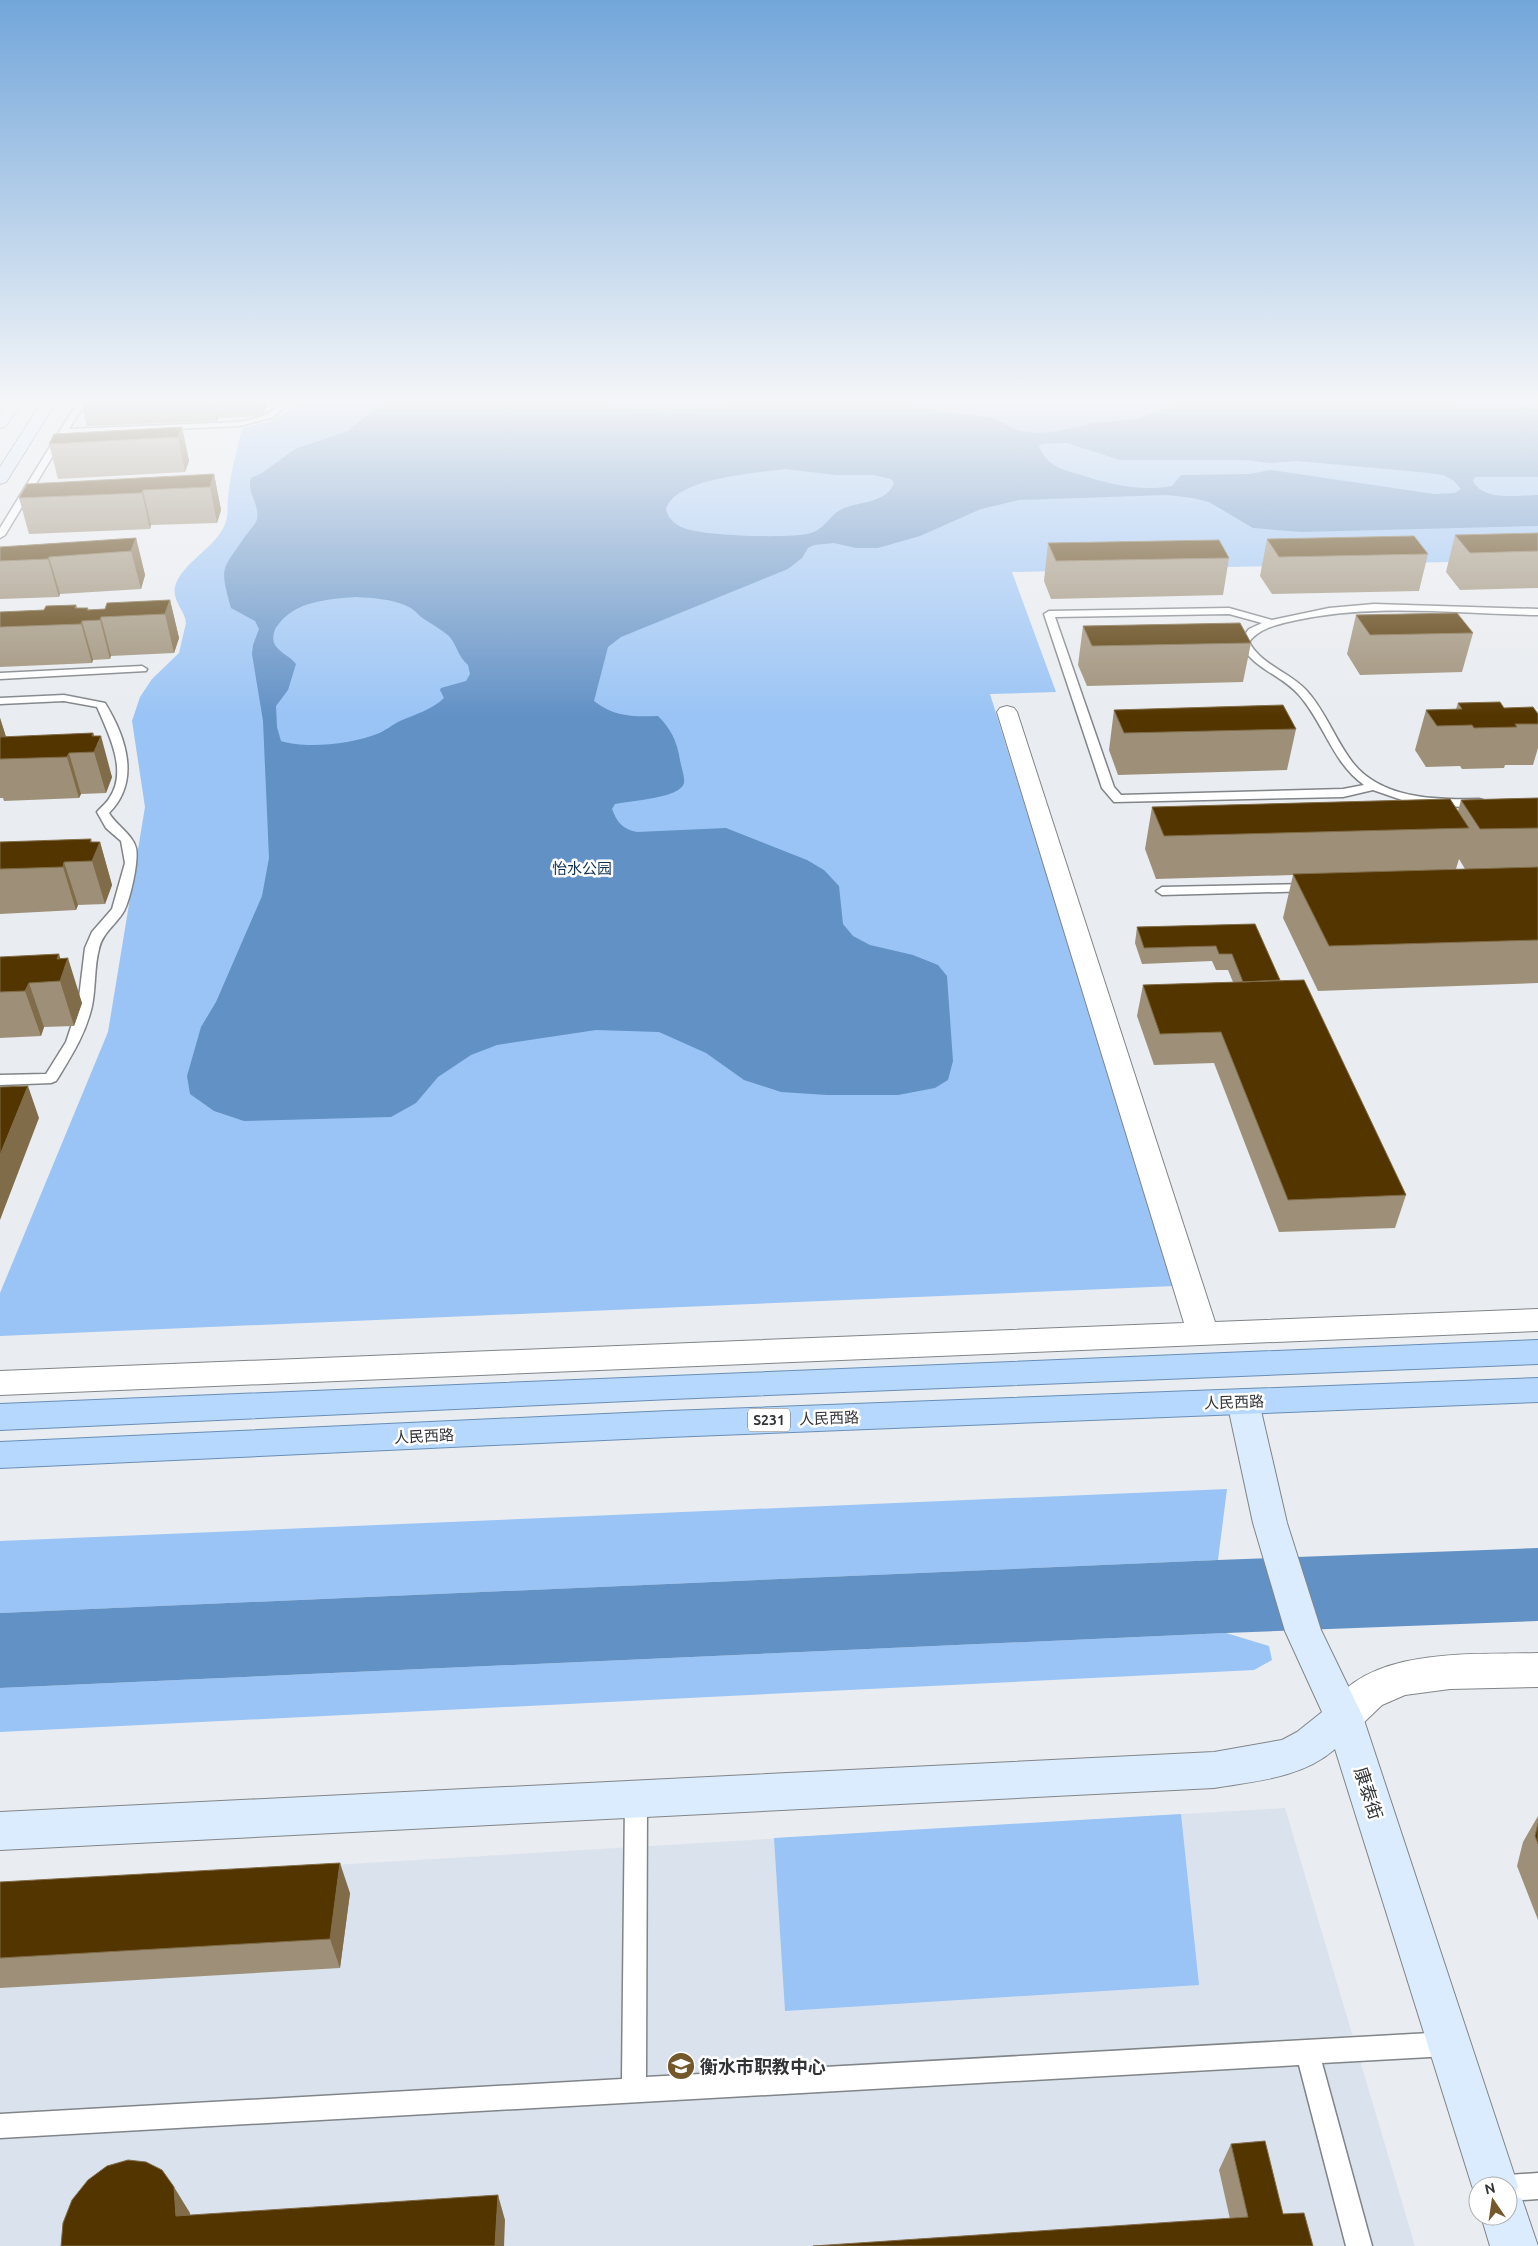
<svg xmlns="http://www.w3.org/2000/svg" width="1538" height="2246" font-family="Ubuntu,'Noto Sans SC',sans-serif">
  <style>
    .built { fill: #dae2ed }
    .green { fill: #9ac4f5 }
    .water { fill: #6291c6; fill-rule: evenodd }
    .lines { fill: none; stroke-linecap: round; stroke-linejoin: round }
    .lane-casing { stroke: #818588; stroke-width: 3 }
    .street-casing { stroke: #818588; stroke-width: 2 }
    .secondary-casing { stroke: #818588; stroke-width: 2 }
    .primary-casing { stroke: #698eb7; stroke-width: 2 }
    .lane { fill: #fff; fill-rule: evenodd }
    .street { fill: #fff; fill-rule: evenodd }
    .secondary { fill: #dbecfe; fill-rule: evenodd }
    .primary { fill: #b6d8fe; fill-rule: evenodd }
    .wall { fill: #9e9078; fill-rule: evenodd }
    .shaded-wall { fill: #806c48 }
    .building { fill: #533500; stroke: #806c48 }
    .labels { text-anchor: middle; dominant-baseline: central; stroke-width: 5; stroke-linejoin: round; paint-order: stroke }
    .shield { fill: #fff; stroke: #707172; stroke-width: 1 }
    .shield-label { font-size: 14px; font-weight: bold; fill: #333436 }
    .park-label { font-size: 15px; fill: #0e3154; stroke: #fff }
    .street-label { font-size: 15px; fill: #333436; stroke: #fff }
    .near-street-label { font-size: 18px; fill: #333436; stroke: #fff }
    .near-poi-label { font-size: 18px; font-weight: bold; fill: #333436; stroke: #fff; text-anchor: start }
  </style>
  <rect width="100%" height="100%" fill="#e9ecf0"/>
  <path class="built" d="M 1285,1808 L 1415,2246 L 0,2246 L 0,1885 Z"/>
  <path class="green" d="M 295,402 L 1538,402 L 1538,560 L 1012,572 L 1056,692 L 990,694 L 1175,1286 L 0,1336 L 0,1293 L 108,1032 L 145,807 L 132,721 L 140,697 L 152,679 L 179,653 L 186,623 C 185,610 172,601 175,587 C 181,563 216,548 225,524 C 229,515 227,506 228,497 C 230,474 237,451 242,428 C 261,423 285,421 295,402 Z
    M 1227,1489 L 1218,1560 L 0,1613 L 0,1541 Z
    M 1226,1633 L 1269,1646 L 1272,1660 L 1254,1670 L 0,1732 L 0,1688 Z
    M 1181,1814 L 1199,1985 L 785,2011 L 774,1838 Z"/>
  <path class="water" d="M 387,402 L 586,402 L 626,408 L 668,411 L 757,402 L 903,402 L 941,412 L 991,417 L 1017,430 L 1033,433 L 1052,432 L 1096,423 L 1138,419 L 1172,405 L 1191,402 L 1413,402 L 1452,405 L 1538,406 L 1538,477 L 1475,477 L 1473,481 C 1484,502 1518,495 1538,495 L 1538,526 L 1301,532 L 1253,528 L 1209,502 L 1193,498 L 1167,495 L 1019,500 L 981,509 L 920,536 L 878,548 L 856,548 L 834,543 L 814,545 L 808,548 L 802,558 L 788,569 L 621,637 L 608,647 L 594,701 C 614,717 634,717 658,716 C 671,729 677,741 680,760 C 681,766 685,777 684,783 C 681,798 629,801 615,804 L 612,809 C 617,822 622,829 637,832 L 726,828 L 807,860 L 824,870 L 839,886 L 843,924 L 853,936 L 870,945 L 913,955 L 938,965 L 947,976 L 953,1061 L 948,1080 L 935,1088 L 898,1095 L 827,1095 L 781,1092 L 744,1080 L 706,1053 L 659,1032 L 596,1030 L 497,1045 L 471,1055 L 438,1077 L 416,1103 L 391,1117 L 244,1121 L 214,1111 L 190,1094 L 187,1076 L 201,1027 L 216,1002 L 262,896 L 269,858 L 263,721 L 252,654 L 253,645 L 259,629 L 255,621 L 231,608 C 219,565 222,571 246,535 C 249,531 256,524 257,519 C 260,504 246,492 251,478 L 262,473 L 295,449 L 348,431 L 378,406 ZM 1067,443 L 1120,460 L 1245,460 L 1270,463 L 1296,461 L 1420,472 L 1443,475 L 1453,480 L 1461,489 L 1455,493 L 1434,494 L 1271,470 L 1249,474 L 1181,475 L 1172,486 C 1141,492 1108,484 1078,474 C 1071,472 1062,470 1056,466 C 1048,462 1042,454 1039,446 L 1042,444 ZM 785,469 L 836,475 L 873,475 L 891,479 L 894,483 C 888,502 860,502 844,508 C 831,513 825,529 811,533 C 791,539 703,536 684,528 C 675,525 669,519 666,510 C 673,478 758,473 785,469 ZM 356,597 C 374,598 393,599 409,607 C 415,610 419,616 424,619 C 433,625 442,630 449,636 C 457,645 458,657 468,665 L 470,674 L 466,681 L 441,688 L 440,690 L 444,698 C 431,710 416,714 400,721 C 392,725 385,731 377,734 C 352,744 306,749 281,741 L 277,727 L 276,706 L 288,690 L 296,664 C 290,656 278,652 274,643 C 272,637 274,629 278,625 C 295,601 329,599 356,597 Z
    M 1538,1548 L 1538,1621 L 1226,1633 L 0,1688 L 0,1613 L 1218,1560 Z"/>
  <g class="lines">
    <defs>
      <path id="lane" d="M 81,402 L 90,402 L 79,413 L 69,429 L 239,422 C 255,419 271,416 281,402 L 289,402 L 274,417 L 239,426 L 66,434 L 5,535 L 0,538 L 0,528 L 59,432 L 73,410 Z
        M 1374,604 L 1538,609 L 1538,615 C 1457,614 1377,603 1297,620 C 1280,624 1260,627 1249,642 C 1262,666 1289,671 1307,691 C 1325,711 1334,737 1350,759 C 1378,799 1434,800 1479,799 L 1483,800 L 1485,803 L 1483,806 L 1462,807 L 1425,804 L 1402,800 L 1373,790 L 1343,797 L 1114,802 L 1102,788 L 1044,614 L 1049,611 L 1229,608 L 1272,620 L 1329,608 ZM 1229,614 L 1262,623 L 1249,629 L 1239,642 C 1254,670 1279,673 1299,695 C 1324,723 1332,762 1364,785 L 1343,789 L 1121,795 L 1114,787 L 1055,617 Z
        M 142,666 L 147,669 L 146,671 L 0,679 L 0,673 Z
        M 64,695 L 105,703 C 126,737 141,781 109,813 C 117,826 133,835 136,848 C 139,861 130,900 124,911 C 116,925 102,933 99,949 C 94,967 96,987 92,1006 C 86,1033 72,1055 58,1078 L 56,1081 L 51,1083 L 0,1085 L 0,1075 L 46,1074 L 66,1042 L 78,1006 L 85,948 L 92,932 L 112,909 L 125,863 L 121,841 L 106,828 L 97,812 C 101,807 107,803 110,797 C 128,770 108,733 97,707 L 64,701 L 0,704 L 0,698 Z
        M 1311,884 L 1315,885 L 1317,888 L 1315,891 L 1162,895 L 1156,891 L 1162,887 Z
        M 636,1789 L 644,1792 L 647,1799 L 646,2077 L 1448,2032 L 1456,2036 L 1460,2044 L 1456,2052 L 1448,2056 L 1322,2063 L 1372,2246 L 1346,2246 L 1299,2065 L 0,2138 L 0,2114 L 622,2079 L 625,1799 L 628,1792 Z
        M 1538,2173 L 1538,2199 L 1508,2201 L 1508,2186 L 1496,2186 L 1499,2179 L 1508,2175 Z"/>
      <path id="street" d="M 1007,706 L 1014,708 L 1017,712 L 1215,1322 L 1538,1309 L 1538,1331 L 0,1395 L 0,1371 L 1184,1323 L 997,712 L 1000,708 Z
        M 1538,1653 L 1538,1687 L 1450,1689 L 1405,1695 L 1382,1705 L 1357,1729 L 1344,1734 L 1331,1729 L 1325,1717 C 1358,1645 1473,1655 1538,1653 Z"/>
      <path id="secondary" d="M 8,402 L 22,402 L 5,427 L 0,428 L 0,413 Z
        M 42,402 L 56,402 L 8,479 L 6,482 L 0,484 L 0,467 Z
        M 1243,1389 L 1254,1393 L 1259,1402 L 1287,1523 L 1321,1630 L 1363,1717 L 1518,2186 L 1514,2196 L 1522,2199 L 1538,2246 L 1490,2246 L 1481,2216 L 1508,2216 L 1508,2186 L 1478,2186 L 1478,2201 L 1472,2186 L 1335,1749 C 1302,1778 1256,1781 1214,1788 L 0,1850 L 0,1812 L 1214,1752 L 1282,1740 L 1297,1732 L 1322,1712 L 1285,1631 L 1253,1523 L 1227,1402 L 1232,1393 Z"/>
      <path id="primary" d="M 1538,1340 L 1538,1364 L 672,1399 L 0,1430 L 0,1404 Z
        M 1538,1378 L 1538,1402 L 669,1437 L 0,1468 L 0,1442 L 669,1411 Z"/>
    </defs>
    <use href="#lane" class="lane-casing"/>
    <use href="#street" class="street-casing"/>
    <use href="#secondary" class="secondary-casing"/>
    <use href="#primary" class="primary-casing"/>
    <use href="#lane" class="lane"/>
    <use href="#street" class="street"/>
    <use href="#secondary" class="secondary"/>
    <use href="#primary" class="primary"/>
  </g>
  <path class="wall" d="M 81,402 L 265,402 L 266,407 L 263,416 L 218,418 L 217,421 L 87,426 Z
    M 182,427 L 189,461 L 185,472 L 58,479 L 49,444 Z
    M 214,474 L 221,510 L 217,523 L 151,525 L 150,529 L 29,534 L 19,498 Z
    M 1538,533 L 1538,588 L 1460,590 L 1446,572 L 1455,535 Z
    M 136,538 L 145,575 L 141,589 L 60,594 L 59,597 L 0,599 L 0,547 Z
    M 1267,539 L 1428,554 L 1419,591 L 1272,594 L 1260,576 Z
    M 1048,543 L 1229,558 L 1223,595 L 1051,599 L 1044,581 Z
    M 170,600 L 179,638 L 174,653 L 111,656 L 110,659 L 93,660 L 92,663 L 0,667 L 0,612 L 44,610 L 76,605 L 77,608 L 88,608 L 88,610 L 105,609 Z
    M 1356,615 L 1473,633 L 1462,672 L 1360,675 L 1347,654 Z
    M 1083,626 L 1251,643 L 1243,682 L 1087,686 L 1078,665 Z
    M 1458,703 L 1504,708 L 1538,714 L 1538,748 L 1533,765 L 1505,765 L 1504,768 L 1462,769 L 1460,766 L 1426,767 L 1415,750 L 1426,710 L 1456,709 Z
    M 1114,710 L 1296,729 L 1287,770 L 1118,775 L 1109,750 Z
    M 0,718 L 6,737 L 93,733 L 112,777 L 106,793 L 81,794 L 79,798 L 4,801 L 3,798 L 0,798 Z
    M 1538,798 L 1538,983 L 1318,991 L 1283,918 L 1293,875 L 1156,879 L 1145,849 L 1152,807 L 1458,811 L 1461,800 ZM 1459,859 L 1465,869 L 1456,869 Z
    M 0,842 L 100,842 L 112,885 L 105,904 L 78,905 L 76,910 L 0,914 Z
    M 1255,924 L 1280,980 L 1406,1195 L 1395,1228 L 1279,1232 L 1214,1063 L 1154,1065 L 1137,1016 L 1143,985 L 1233,982 L 1228,970 L 1216,970 L 1212,961 L 1142,964 L 1135,943 L 1137,927 Z
    M 0,957 L 60,959 L 82,1003 L 74,1026 L 44,1027 L 41,1036 L 0,1038 Z
    M 1538,1816 L 1538,1920 L 1517,1866 L 1523,1842 Z
    M 0,1882 L 350,1893 L 340,1968 L 0,1988 Z
    M 1231,2144 L 1283,2214 L 1230,2219 L 1219,2170 Z"/>
  <path class="shaded-wall" d="M 213,402 L 215,402 L 218,418 L 217,421 Z
    M 261,402 L 265,402 L 266,407 L 263,416 Z
    M 182,427 L 189,461 L 185,472 L 178,437 Z
    M 214,474 L 221,510 L 217,523 L 210,487 Z
    M 143,490 L 151,525 L 150,529 L 142,493 Z
    M 136,538 L 145,575 L 141,589 L 131,551 Z
    M 49,557 L 60,594 L 59,597 L 48,559 Z
    M 170,600 L 179,638 L 174,653 L 165,614 Z
    M 76,605 L 81,623 L 82,621 L 93,660 L 92,663 L 81,624 L 75,608 Z
    M 101,617 L 111,656 L 110,659 L 100,620 Z
    M 0,718 L 7,740 L 0,754 Z
    M 93,733 L 97,746 L 101,736 L 112,777 L 106,793 L 94,752 L 92,736 Z
    M 69,753 L 81,794 L 79,798 L 67,757 Z
    M 91,839 L 95,853 L 100,842 L 112,885 L 105,904 L 92,861 L 90,842 Z
    M 64,862 L 78,905 L 76,910 L 63,867 Z
    M 59,954 L 64,970 L 68,958 L 82,1003 L 74,1026 L 60,981 L 57,959 Z
    M 29,983 L 44,1027 L 41,1036 L 25,991 Z
    M 28,1086 L 39,1118 L 0,1220 L 0,1155 Z
    M 340,1863 L 350,1893 L 340,1968 L 330,1939 Z
    M 174,2187 L 190,2213 L 192,2241 L 176,2216 Z
    M 498,2195 L 505,2220 L 504,2246 L 495,2246 Z"/>
  <path class="building" d="M 182,427 L 178,437 L 49,444 L 54,434 Z
    M 214,474 L 210,487 L 143,490 L 142,493 L 19,498 L 27,484 Z
    M 1538,533 L 1538,551 L 1470,553 L 1455,535 Z
    M 1414,536 L 1428,554 L 1279,557 L 1267,539 Z
    M 136,538 L 131,551 L 49,557 L 48,559 L 0,561 L 0,547 Z
    M 1219,540 L 1229,558 L 1056,561 L 1048,543 Z
    M 170,600 L 165,614 L 101,617 L 100,620 L 82,621 L 81,624 L 0,627 L 0,612 L 44,610 L 46,606 L 76,605 L 75,608 L 88,608 L 87,610 L 105,609 L 107,603 Z
    M 1457,613 L 1473,633 L 1370,635 L 1356,615 Z
    M 1240,623 L 1251,643 L 1092,646 L 1083,626 Z
    M 1500,702 L 1504,708 L 1533,707 L 1538,714 L 1538,724 L 1515,724 L 1517,727 L 1474,728 L 1472,725 L 1437,726 L 1426,710 L 1462,709 L 1458,703 Z
    M 1283,705 L 1296,729 L 1124,733 L 1114,710 Z
    M 93,733 L 92,736 L 101,736 L 94,752 L 69,753 L 67,757 L 0,759 L 0,737 Z
    M 1538,798 L 1538,828 L 1480,829 L 1461,800 Z
    M 1450,799 L 1469,828 L 1164,836 L 1152,807 Z
    M 91,839 L 90,842 L 100,842 L 92,861 L 64,862 L 63,867 L 0,869 L 0,842 Z
    M 1538,867 L 1538,940 L 1329,946 L 1293,874 Z
    M 1255,924 L 1280,980 L 1243,982 L 1232,954 L 1219,954 L 1216,946 L 1144,948 L 1137,927 Z
    M 59,954 L 57,959 L 68,958 L 60,981 L 29,983 L 25,991 L 0,992 L 0,957 Z
    M 1304,980 L 1406,1195 L 1288,1200 L 1221,1032 L 1160,1034 L 1143,985 Z
    M 28,1086 L 0,1155 L 0,1087 Z
    M 1538,1823 L 1538,1844 L 1535,1836 Z
    M 340,1863 L 330,1939 L 0,1958 L 0,1882 Z
    M 1265,2141 L 1283,2214 L 1304,2213 L 1313,2246 L 813,2246 L 1248,2217 L 1231,2144 Z
    M 128,2160 L 146,2162 L 162,2170 L 174,2187 L 176,2216 L 498,2195 L 495,2246 L 61,2246 L 63,2223 L 72,2200 L 88,2180 L 107,2166 Z"/>
  <linearGradient id="sky" x2="0" y2="1"><stop stop-color="#72a6da"/><stop offset="0.56" stop-color="#f5f6f8"/><stop offset="1" stop-color="#f5f6f8" stop-opacity="0"/></linearGradient>
  <rect width="1538" height="716" fill="url(#sky)"/>
  <defs>
    <symbol id="school-disc" viewBox="-11 -11 22 22"><circle r="9.5" fill="#75572c" stroke="#fff"/><path d="M0-5L7-2L0 1L-7-2ZM-4 1L0 2.5L4 1V4Q0 6-4 4Z" fill="#fff"/></symbol>
  </defs>
  <g fill-rule="evenodd">
    <use href="#school-disc" x="665" y="2050" width="32" height="32"/>
  </g>
  <g class="labels">
    <rect class="shield" x="748" y="1408.5" width="42" height="23" rx="4"/>
    <g class="shield-label">
      <text x="769" y="1420">S231</text>
    </g>
    <g class="park-label">
      <text x="582" y="868">怡水公园</text>
    </g>
    <g class="street-label">
      <text transform="translate(1234 1402) rotate(-2)">人民西路</text>
      <text transform="translate(829 1418) rotate(-2)">人民西路</text>
      <text transform="translate(424 1436) rotate(-3)">人民西路</text>
    </g>
    <g class="near-street-label">
      <text transform="translate(1369 1793) rotate(72)">康泰街</text>
    </g>
    <g class="near-poi-label">
      <text x="700" y="2066">衡水市职教中心</text>
    </g>
  </g>
  <g transform="translate(1493 2201) rotate(347)"><circle r="24" fill="#ffffff" stroke="#adaeaf"/>
  <path d="M0-4L9 19L0 12L-9 19Z" fill="#75572c"/>
  <text y="-8" font-size="14" font-weight="bold" text-anchor="middle" fill="#333436">N</text>
  </g>
</svg>
